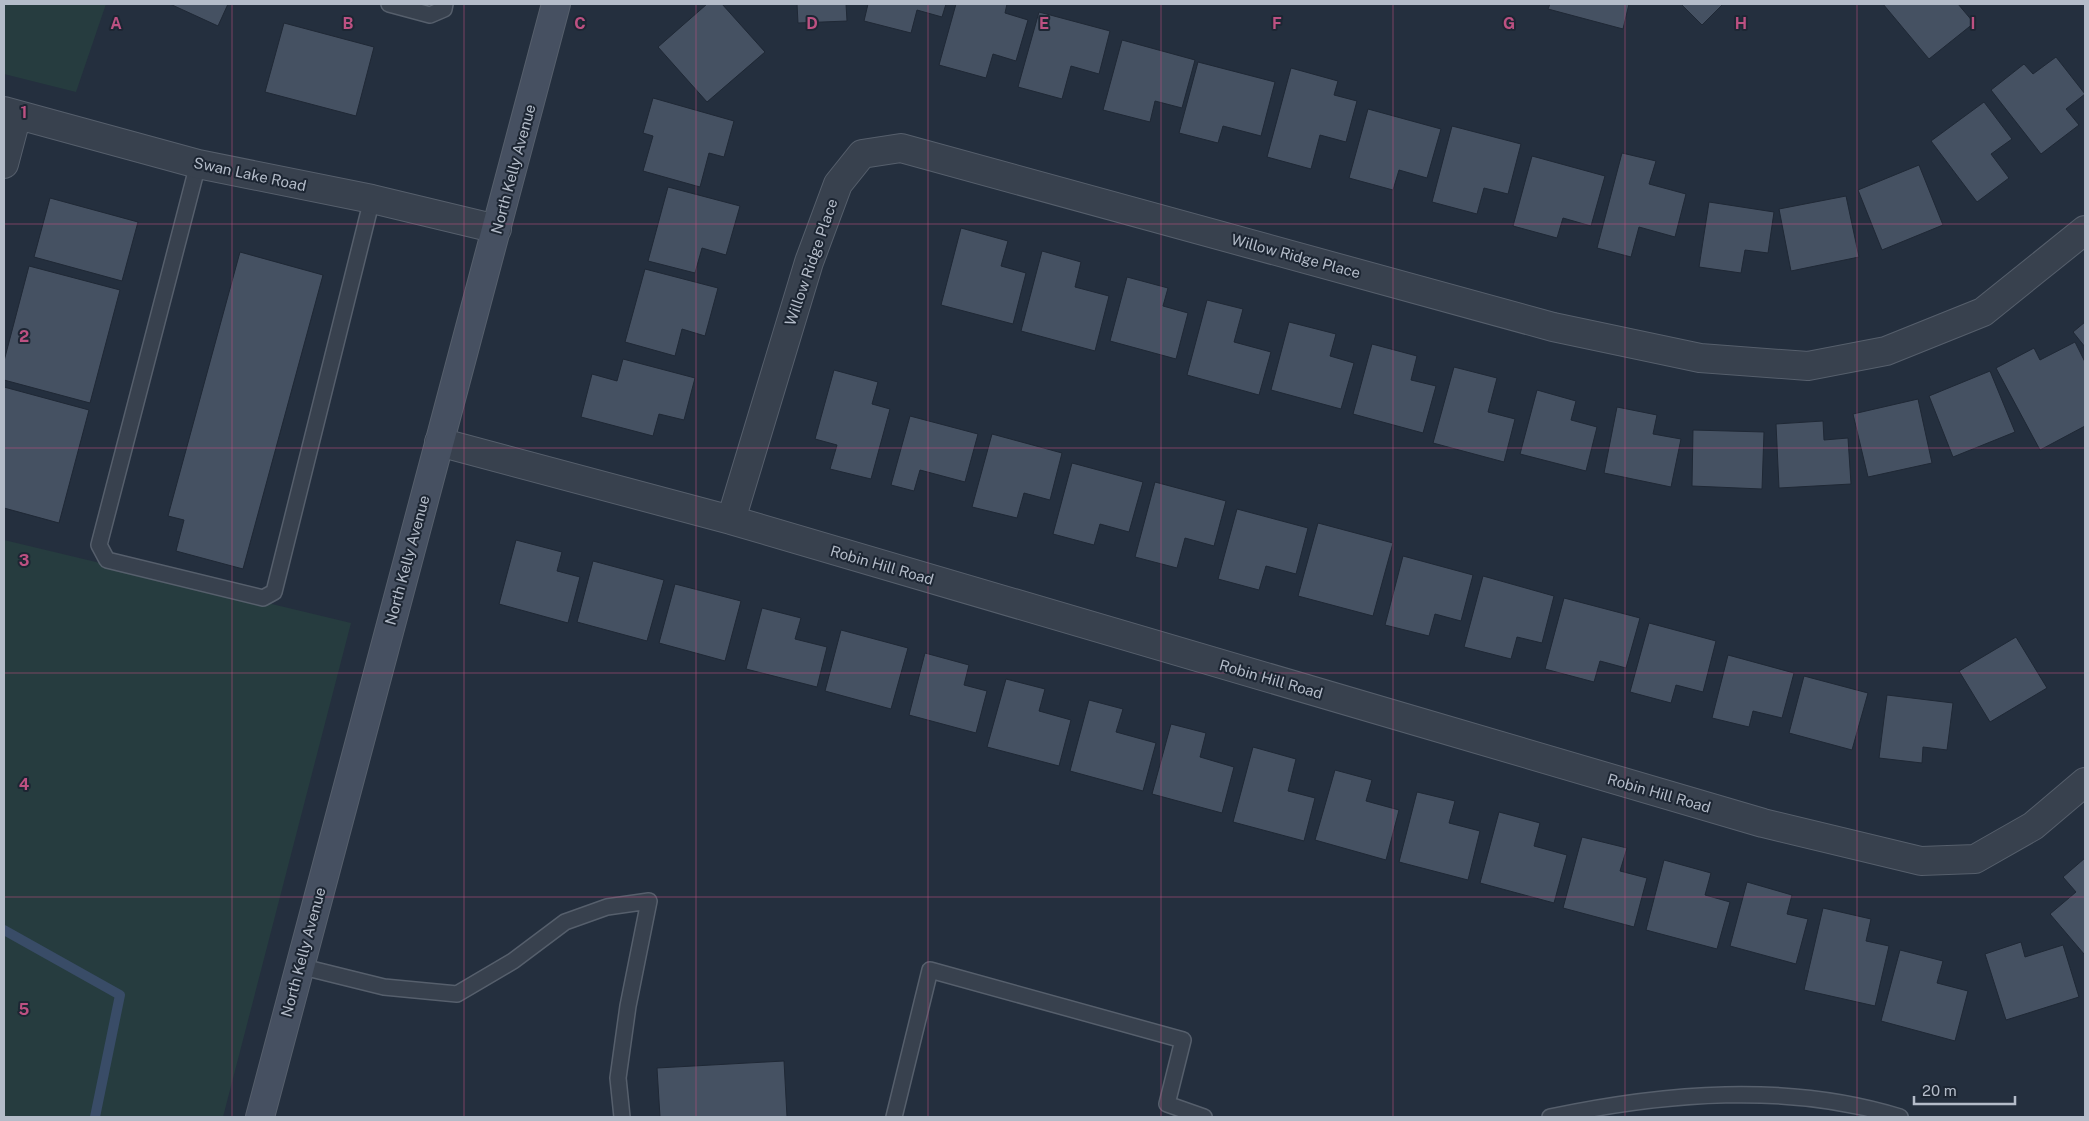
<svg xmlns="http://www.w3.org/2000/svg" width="2089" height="1121" font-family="'Public Sans',sans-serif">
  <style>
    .green { fill: #263c3f }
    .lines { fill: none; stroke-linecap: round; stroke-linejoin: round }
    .stream { stroke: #394c67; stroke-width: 10 }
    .building { fill: #455162; stroke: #1f2835 }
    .lane-casing { stroke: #565f6c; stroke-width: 18 }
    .street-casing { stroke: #565f6c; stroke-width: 30 }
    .secondary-casing { stroke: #565f6c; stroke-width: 30 }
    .lane { stroke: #38414e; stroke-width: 15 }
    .street { stroke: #38414e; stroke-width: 28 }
    .secondary { stroke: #465061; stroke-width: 28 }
    .grid { fill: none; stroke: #bd5182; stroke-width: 1; stroke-opacity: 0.55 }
    .labels { text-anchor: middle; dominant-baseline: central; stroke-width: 4; stroke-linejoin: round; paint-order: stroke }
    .street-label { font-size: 15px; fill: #b4bcc9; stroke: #1d2633 }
    .grid-label { font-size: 16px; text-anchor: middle; font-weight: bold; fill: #bd5182; stroke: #1d2633; stroke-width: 4; stroke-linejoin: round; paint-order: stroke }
  </style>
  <rect width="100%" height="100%" fill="#242f3e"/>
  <path class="green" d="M 4,4 L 106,4 L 76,92 L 4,74 Z
    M 4,540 L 351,623 L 223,1117 L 4,1117 Z"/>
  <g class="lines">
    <path class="stream" d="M 4,930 L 120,995 L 95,1117"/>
  </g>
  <path class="building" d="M 170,4 L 228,4 L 218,26 Z
    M 707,4 L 722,4 L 765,52 L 707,102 L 658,47 Z
    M 797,4 L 846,4 L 847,21 L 798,23 Z
    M 868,4 L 946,4 L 942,17 L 917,10 L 911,33 L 864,21 Z
    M 956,4 L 1007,4 L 1005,13 L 1028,20 L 1016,61 L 993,54 L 986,78 L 939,65 Z
    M 1550,4 L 1629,4 L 1623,29 L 1548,9 Z
    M 1681,4 L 1723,4 L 1702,25 Z
    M 1883,4 L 1958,4 L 1974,23 L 1929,59 Z
    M 1039,12 L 1110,31 L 1099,74 L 1071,66 L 1062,99 L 1018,87 Z
    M 284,23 L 374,47 L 356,116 L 265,92 Z
    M 1122,40 L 1195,60 L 1182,108 L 1155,101 L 1150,122 L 1103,110 Z
    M 2056,57 L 2085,94 L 2066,109 L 2079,125 L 2041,154 L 1991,90 L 2024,64 L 2033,74 Z
    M 1198,62 L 1275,82 L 1261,136 L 1223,126 L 1218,143 L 1179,133 Z
    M 1291,68 L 1338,81 L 1334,95 L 1357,101 L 1346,142 L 1320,135 L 1311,169 L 1267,157 Z
    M 653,98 L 734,121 L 724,157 L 709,153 L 700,187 L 643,171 L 653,136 L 643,133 Z
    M 1984,102 L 2012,139 L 1991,154 L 2009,178 L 1977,202 L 1931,141 Z
    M 1368,109 L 1441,129 L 1427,178 L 1399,170 L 1393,190 L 1349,178 Z
    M 1452,126 L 1521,144 L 1508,194 L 1484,188 L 1477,214 L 1432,202 Z
    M 1622,153 L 1656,161 L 1649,184 L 1686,194 L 1675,237 L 1639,227 L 1631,257 L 1597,248 Z
    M 1532,156 L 1605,176 L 1591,226 L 1563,218 L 1557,238 L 1513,226 Z
    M 1919,165 L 1943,225 L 1882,250 L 1858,190 Z
    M 668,187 L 740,206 L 726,255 L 702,248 L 695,273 L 648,261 Z
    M 1846,196 L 1859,257 L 1791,271 L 1779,209 Z
    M 50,198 L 138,222 L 122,281 L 34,257 Z
    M 1709,202 L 1774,212 L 1768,253 L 1745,250 L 1741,273 L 1699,267 Z
    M 961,228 L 1008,241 L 1001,266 L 1026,273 L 1013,324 L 941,305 Z
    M 1042,251 L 1081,262 L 1075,287 L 1109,296 L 1095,351 L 1021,331 Z
    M 240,252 L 323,275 L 243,569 L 176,551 L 184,520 L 168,516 Z
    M 29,266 L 120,290 L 90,403 L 4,380 L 4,361 Z
    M 645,269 L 718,288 L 705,336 L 682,329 L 675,356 L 625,342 Z
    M 1127,277 L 1168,288 L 1163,306 L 1188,313 L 1176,359 L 1110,341 Z
    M 1207,300 L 1243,309 L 1234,342 L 1271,352 L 1259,395 L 1187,375 Z
    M 1289,322 L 1336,334 L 1330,356 L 1354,363 L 1341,409 L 1271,390 Z
    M 2085,322 L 2085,347 L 2073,332 Z
    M 2075,342 L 2085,362 L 2085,426 L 2040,450 L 1996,368 L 2034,348 L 2040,360 Z
    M 1372,344 L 1417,356 L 1411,380 L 1436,386 L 1423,433 L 1353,414 Z
    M 623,359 L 695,378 L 684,420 L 659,414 L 653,436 L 581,417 L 592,374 L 617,381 Z
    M 1454,367 L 1497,378 L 1488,412 L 1515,419 L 1504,462 L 1433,443 Z
    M 834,370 L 878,382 L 872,404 L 890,409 L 871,479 L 830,469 L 837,445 L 815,439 Z
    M 1990,371 L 2015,432 L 1953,457 L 1929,396 Z
    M 4,387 L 89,410 L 59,523 L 4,508 Z
    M 1537,390 L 1576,401 L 1571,420 L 1597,427 L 1586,471 L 1520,454 Z
    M 1918,399 L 1932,463 L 1868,477 L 1853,414 Z
    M 1617,407 L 1657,415 L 1653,434 L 1681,439 L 1671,487 L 1604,473 Z
    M 910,416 L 978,434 L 965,482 L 920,470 L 914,491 L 891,485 Z
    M 1823,421 L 1824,440 L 1848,438 L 1851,484 L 1779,488 L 1776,424 Z
    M 1693,430 L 1764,432 L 1762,489 L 1692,486 Z
    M 992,434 L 1062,453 L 1050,500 L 1024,493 L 1017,518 L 972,507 Z
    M 1072,463 L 1143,482 L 1129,532 L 1100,524 L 1094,545 L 1053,534 Z
    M 1155,482 L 1226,501 L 1214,546 L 1185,538 L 1177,568 L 1135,557 Z
    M 1237,509 L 1308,528 L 1296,574 L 1266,566 L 1259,590 L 1218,579 Z
    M 1318,523 L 1393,543 L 1373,616 L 1298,596 Z
    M 516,540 L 562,552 L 557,571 L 580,577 L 568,623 L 499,604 Z
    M 1403,556 L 1473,575 L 1461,621 L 1435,614 L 1429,636 L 1385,625 Z
    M 593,561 L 664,580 L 647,641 L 577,622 Z
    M 1483,576 L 1554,596 L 1542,643 L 1517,637 L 1511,659 L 1464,647 Z
    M 675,584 L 741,601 L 725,661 L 659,643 Z
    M 1564,598 L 1640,618 L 1626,668 L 1600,661 L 1594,682 L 1545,669 Z
    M 762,608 L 801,618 L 795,639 L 827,647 L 817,687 L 746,669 Z
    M 1649,623 L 1716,641 L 1703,692 L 1676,685 L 1671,703 L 1630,692 Z
    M 841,630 L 908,648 L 891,709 L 825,691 Z
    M 2016,637 L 2047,688 L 1990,722 L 1959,671 Z
    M 925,653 L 969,665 L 964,685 L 987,691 L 976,733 L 909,715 Z
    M 1728,655 L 1794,673 L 1782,718 L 1753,711 L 1749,727 L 1712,718 Z
    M 1804,676 L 1868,693 L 1852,750 L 1789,733 Z
    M 1006,679 L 1045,689 L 1039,711 L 1071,720 L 1059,766 L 987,747 Z
    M 1887,695 L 1953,703 L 1947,750 L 1923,747 L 1922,763 L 1879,758 Z
    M 1089,700 L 1123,709 L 1116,732 L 1156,743 L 1143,791 L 1070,771 Z
    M 1171,724 L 1206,733 L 1200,757 L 1234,767 L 1222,813 L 1152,794 Z
    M 1253,747 L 1296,759 L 1288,791 L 1315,798 L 1304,841 L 1233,822 Z
    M 1335,770 L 1372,780 L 1366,801 L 1399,810 L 1386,860 L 1315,840 Z
    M 1417,792 L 1455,801 L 1449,823 L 1480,831 L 1468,880 L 1399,862 Z
    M 1499,812 L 1540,823 L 1534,846 L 1567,855 L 1554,903 L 1480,883 Z
    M 1582,837 L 1627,848 L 1620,871 L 1647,878 L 1634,927 L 1563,908 Z
    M 2085,858 L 2085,953 L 2084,954 L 2050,914 L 2076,892 L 2063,877 Z
    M 1664,860 L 1711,873 L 1705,895 L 1730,902 L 1717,949 L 1646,930 Z
    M 1747,882 L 1792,895 L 1787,914 L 1808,919 L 1796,964 L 1730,946 Z
    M 1823,908 L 1871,919 L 1866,941 L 1889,946 L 1875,1006 L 1804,990 Z
    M 2021,942 L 2025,957 L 2063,945 L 2079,997 L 2006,1020 L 1985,954 Z
    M 1900,950 L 1943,961 L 1937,983 L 1968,991 L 1955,1041 L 1881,1021 Z
    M 784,1061 L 787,1117 L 660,1117 L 657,1068 Z"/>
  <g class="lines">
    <defs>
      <path id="lane" d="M 389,4 L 430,15 L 444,9 L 445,4
        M 198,164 L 99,545 L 107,560 L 263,598 L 274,592 L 372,199
        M 299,966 L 384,987 L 457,994 L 513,961 L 565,922 L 607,907 L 649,901 L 628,1006 L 618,1078 L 622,1117
        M 894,1117 L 930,970 L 1183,1040 L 1167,1104 L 1204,1117
        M 1550,1117 C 1664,1093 1787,1082 1900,1117"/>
      <path id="street" d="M 4,111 L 198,164 L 372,199 L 497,229
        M 4,164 L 17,115
        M 439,442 L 731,520 L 1763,823 L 1921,861 L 1975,859 L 2033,826 L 2085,782
        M 731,520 L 809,262 L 838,184 L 862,154 L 901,148 L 1553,327 L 1700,358 L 1808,366 L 1886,351 L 1983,312 L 2085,230"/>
      <path id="secondary" d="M 260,1117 L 556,4"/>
    </defs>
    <use href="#lane" class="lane-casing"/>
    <use href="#street" class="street-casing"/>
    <use href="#secondary" class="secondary-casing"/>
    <use href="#lane" class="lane"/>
    <use href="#street" class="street"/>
    <use href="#secondary" class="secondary"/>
  </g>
  <path class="grid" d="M 232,4 L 232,1117M 464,4 L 464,1117M 696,4 L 696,1117M 928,4 L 928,1117M 1161,4 L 1161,1117M 1393,4 L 1393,1117M 1625,4 L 1625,1117M 1857,4 L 1857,1117M 4,224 L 2085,224M 4,448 L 2085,448M 4,673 L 2085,673M 4,897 L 2085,897"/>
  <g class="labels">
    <g class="street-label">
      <text transform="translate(513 169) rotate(-75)">North Kelly Avenue</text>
      <text transform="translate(250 174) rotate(12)">Swan Lake Road</text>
      <text transform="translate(1296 256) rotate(15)">Willow Ridge Place</text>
      <text transform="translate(811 262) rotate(-71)">Willow Ridge Place</text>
      <text transform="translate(407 560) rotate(-75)">North Kelly Avenue</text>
      <text transform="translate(882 565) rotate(16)">Robin Hill Road</text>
      <text transform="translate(1271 679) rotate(16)">Robin Hill Road</text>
      <text transform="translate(1659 793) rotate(16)">Robin Hill Road</text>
      <text transform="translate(303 952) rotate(-75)">North Kelly Avenue</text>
    </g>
  </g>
  <g class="grid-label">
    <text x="116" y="29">A</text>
    <text x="348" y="29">B</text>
    <text x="580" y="29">C</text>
    <text x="812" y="29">D</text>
    <text x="1044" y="29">E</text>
    <text x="1277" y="29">F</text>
    <text x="1509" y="29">G</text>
    <text x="1741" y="29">H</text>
    <text x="1973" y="29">I</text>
    <text x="24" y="118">1</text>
    <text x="24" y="342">2</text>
    <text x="24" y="566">3</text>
    <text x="24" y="790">4</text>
    <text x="24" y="1015">5</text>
  </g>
  <rect width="2089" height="1121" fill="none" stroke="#b4bcc9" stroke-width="10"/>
  <path d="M1914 1096v8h101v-8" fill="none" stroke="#b4bcc9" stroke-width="2.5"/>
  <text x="1922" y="1096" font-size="15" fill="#b4bcc9" stroke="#1d2633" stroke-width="4" paint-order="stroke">20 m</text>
</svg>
